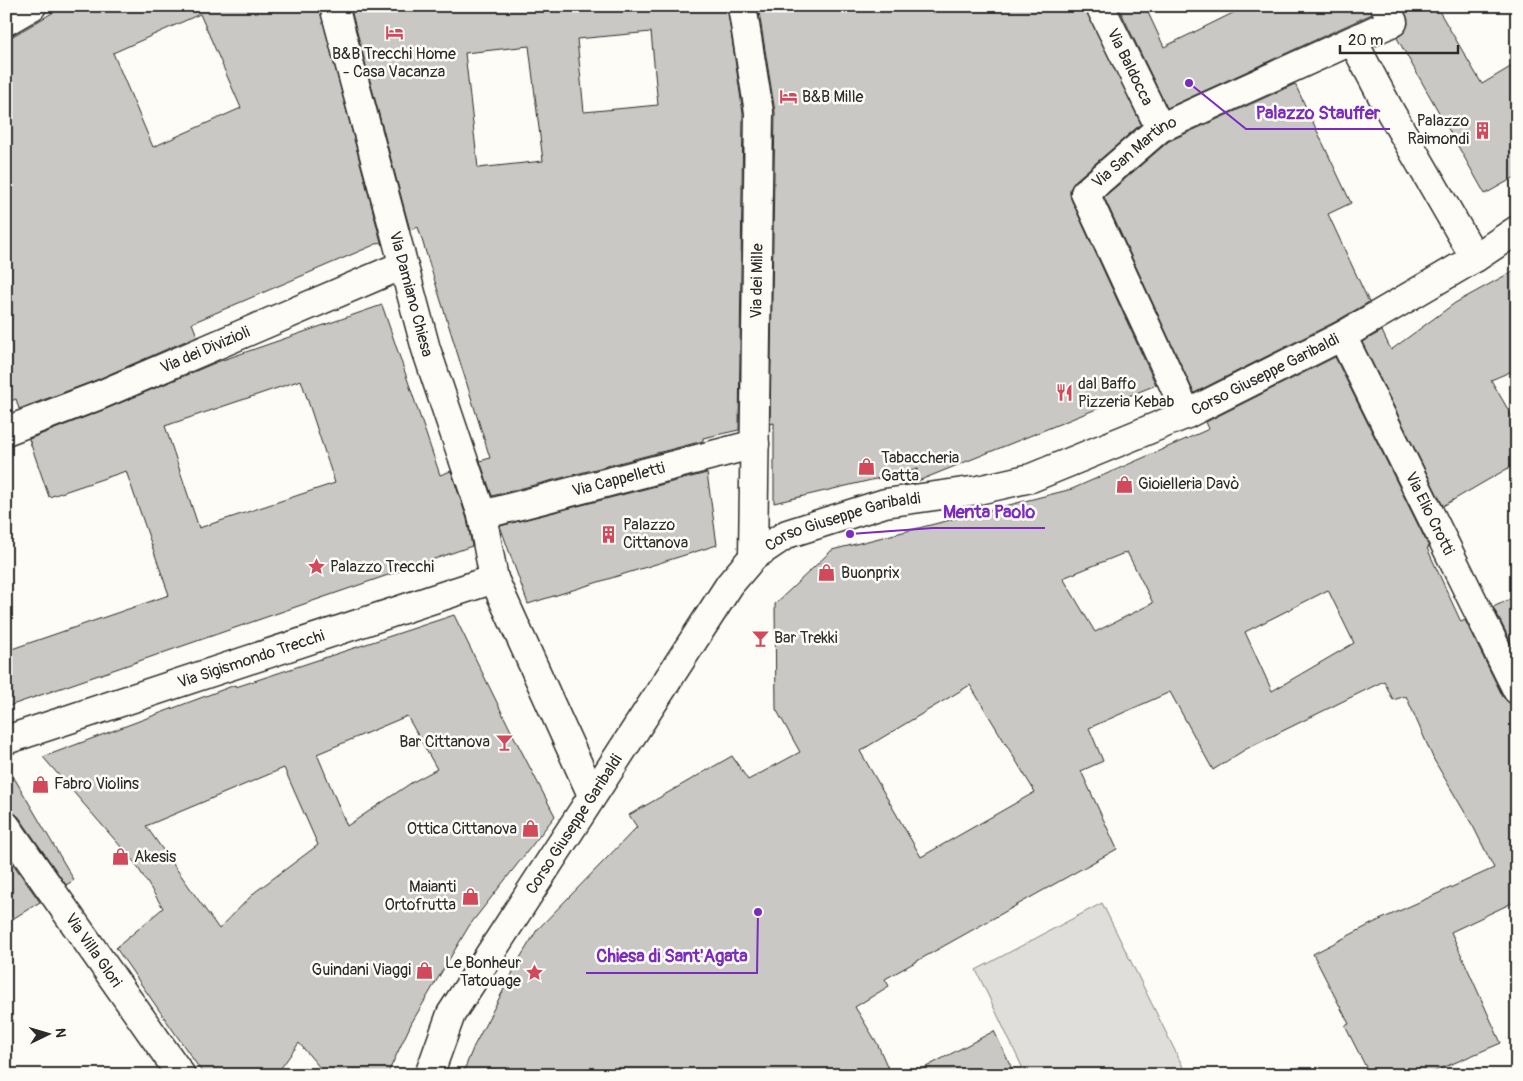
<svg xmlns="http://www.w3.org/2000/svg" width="1523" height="1081" font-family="Pangolin,sans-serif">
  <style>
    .green { fill: #dfdeda; stroke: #858482 }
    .building { fill: #c9c8c4; stroke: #2b2b2b; fill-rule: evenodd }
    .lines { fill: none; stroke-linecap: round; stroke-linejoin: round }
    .pedestrian-casing { stroke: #2b2b2b; stroke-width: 31 }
    .minor-casing { stroke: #2b2b2b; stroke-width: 31 }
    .pedestrian { stroke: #fdfcf7; stroke-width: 28 }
    .minor { stroke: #fdfcf7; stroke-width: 28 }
    .labels { text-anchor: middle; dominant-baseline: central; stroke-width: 5; stroke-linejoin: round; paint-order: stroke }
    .poi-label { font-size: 16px; fill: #2b2b2b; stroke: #fdfcf7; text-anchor: start }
    .street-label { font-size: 16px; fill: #2b2b2b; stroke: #fdfcf7 }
    .leader { fill: none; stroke: #7b2cbf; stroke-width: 2 }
    .callout-dot { fill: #7b2cbf; stroke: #fdfcf7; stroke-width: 2 }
    .callout-label { font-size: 18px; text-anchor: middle; font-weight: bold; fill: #7b2cbf; stroke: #fdfcf7; stroke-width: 5; stroke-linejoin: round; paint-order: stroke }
  </style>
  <rect width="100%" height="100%" fill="#fdfcf7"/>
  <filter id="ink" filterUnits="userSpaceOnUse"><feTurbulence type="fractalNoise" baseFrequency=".02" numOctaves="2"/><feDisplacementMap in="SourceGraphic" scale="10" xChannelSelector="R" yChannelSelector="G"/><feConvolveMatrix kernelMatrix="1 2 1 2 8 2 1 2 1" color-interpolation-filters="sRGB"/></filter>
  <g filter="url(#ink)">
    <path class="green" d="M 1102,903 L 1187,1075 L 1026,1075 L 976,970 Z"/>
    <path class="building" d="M 64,6 L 319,6 L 381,242 L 192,323 L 197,336 L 94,381 L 19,409 L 16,399 L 6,403 L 6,40 ZM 200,14 L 241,108 L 153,147 L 113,53 Z
      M 350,6 L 727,6 L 743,113 L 739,430 L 703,438 L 703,441 L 492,496 L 480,461 L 490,458 L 418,227 L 410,230 ZM 651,32 L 658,105 L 584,112 L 577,39 ZM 529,46 L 543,161 L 478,168 L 465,53 Z
      M 758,6 L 1085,6 L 1141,124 L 1075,181 L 1070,189 L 1071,199 L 1156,385 L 913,483 L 902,485 L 918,469 L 774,503 L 774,423 L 770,424 L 775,112 Z
      M 1118,6 L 1145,6 L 1164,47 L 1247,6 L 1370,6 L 1372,14 L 1167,108 Z
      M 1403,6 L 1436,6 L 1482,84 L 1517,63 L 1517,176 L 1485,194 L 1397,38 L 1405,31 L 1408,24 Z
      M 1295,84 L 1351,203 L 1328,214 L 1369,302 L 1335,322 L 1194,393 L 1104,197 L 1169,141 Z
      M 1517,269 L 1517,369 L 1491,380 L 1517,425 L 1517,463 L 1443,506 L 1362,342 L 1382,331 L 1391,350 L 1455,303 Z
      M 382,305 L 440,475 L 451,471 L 467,519 L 472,546 L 6,707 L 6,651 L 169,595 L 126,471 L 49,497 L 29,439 L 106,409 L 217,362 ZM 301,380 L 335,483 L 199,528 L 165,426 Z
      M 1335,357 L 1429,547 L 1427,548 L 1461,622 L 1465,620 L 1503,697 L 1509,703 L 1517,706 L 1517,913 L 1512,903 L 1451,932 L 1501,1043 L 1426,1075 L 1370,1075 L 1345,1026 L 1349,1024 L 1313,954 L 1375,922 L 1494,868 L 1474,828 L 1434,760 L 1406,696 L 1393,700 L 1384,681 L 1246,749 L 1213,770 L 1170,692 L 1089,728 L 1103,761 L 1081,771 L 1117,849 L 885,979 L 889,986 L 855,1007 L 877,1043 L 891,1075 L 462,1075 L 474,1046 L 513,972 L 512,971 L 537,930 L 637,827 L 629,815 L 732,756 L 748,780 L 800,752 L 776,709 L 775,604 L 832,550 L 1072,489 L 1209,429 L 1206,422 ZM 1127,552 L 1153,603 L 1095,632 L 1063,578 ZM 1328,590 L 1354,643 L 1272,691 L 1245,632 ZM 970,685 L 1035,792 L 921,857 L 860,751 Z
      M 707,473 L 717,545 L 528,604 L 500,526 Z
      M 1517,596 L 1517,654 L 1493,607 Z
      M 454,615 L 510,729 L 555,816 L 469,926 L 412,1022 L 387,1075 L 326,1075 L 299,1043 L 276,1075 L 204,1075 L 116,948 L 163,908 L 135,863 L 43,757 L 235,685 L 236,687 ZM 407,716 L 437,769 L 411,783 L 347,826 L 317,754 ZM 284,768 L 318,845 L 255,892 L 219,929 L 146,826 Z
      M 6,764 L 74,880 L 66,885 L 19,817 L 13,812 L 6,811 Z
      M 6,854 L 40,902 L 6,923 Z
      M 994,1031 L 1015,1075 L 911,1075 Z"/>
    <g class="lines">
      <defs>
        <g id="pedestrian">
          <path id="s1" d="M 482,515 L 755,444"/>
          <path d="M 494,579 L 592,795"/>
        </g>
        <g id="minor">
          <path d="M 742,6 L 759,112 L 753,557"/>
          <path id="s2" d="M 1100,6 L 1160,128"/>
          <path d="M 6,21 L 32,6"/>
          <path d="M 1353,41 L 1390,111 L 1475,258"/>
          <path id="s3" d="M 1342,336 L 1517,690"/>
          <path id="s4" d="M 1187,414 L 1085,193 L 1160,128 L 1393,22 L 1385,6"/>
          <path id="s5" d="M 6,431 L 100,395 L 403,265"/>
          <path id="s6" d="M 6,740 L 494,579 L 482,515 L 426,349 L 334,6"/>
          <path id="s7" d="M 6,826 L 181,1075"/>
          <path id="s8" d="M 429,1075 L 451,1014 L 730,584 L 753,557 L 787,534 L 885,503 L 978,490 L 1031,478 L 1187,414 L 1342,336 L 1475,258 L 1517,230"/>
        </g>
      </defs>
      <use href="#pedestrian" class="pedestrian-casing"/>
      <use href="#minor" class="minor-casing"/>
      <use href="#pedestrian" class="pedestrian"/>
      <use href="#minor" class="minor"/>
    </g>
  </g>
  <defs>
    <symbol id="hotel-bare" viewBox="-9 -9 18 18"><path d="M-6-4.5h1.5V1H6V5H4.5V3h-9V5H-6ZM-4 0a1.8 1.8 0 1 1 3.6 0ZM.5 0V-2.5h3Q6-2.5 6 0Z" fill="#d1495b" stroke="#fdfcf7" stroke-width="2.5" paint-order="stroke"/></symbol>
    <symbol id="building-bare" viewBox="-9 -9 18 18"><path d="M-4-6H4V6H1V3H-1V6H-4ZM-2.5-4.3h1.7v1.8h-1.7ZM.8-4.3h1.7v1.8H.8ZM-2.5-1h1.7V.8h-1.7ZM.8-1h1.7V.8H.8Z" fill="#d1495b" stroke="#fdfcf7" stroke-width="2.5" paint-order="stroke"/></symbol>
    <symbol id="restaurant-bare" viewBox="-9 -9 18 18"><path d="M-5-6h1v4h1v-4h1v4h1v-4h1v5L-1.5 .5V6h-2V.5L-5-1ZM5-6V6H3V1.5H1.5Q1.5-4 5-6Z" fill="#d1495b" stroke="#fdfcf7" stroke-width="2.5" paint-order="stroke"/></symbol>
    <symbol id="shop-bare" viewBox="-9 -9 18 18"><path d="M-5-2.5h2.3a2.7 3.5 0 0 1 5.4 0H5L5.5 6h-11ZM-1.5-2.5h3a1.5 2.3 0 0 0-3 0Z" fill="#d1495b" stroke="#fdfcf7" stroke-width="2.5" paint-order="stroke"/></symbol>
    <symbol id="sight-bare" viewBox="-9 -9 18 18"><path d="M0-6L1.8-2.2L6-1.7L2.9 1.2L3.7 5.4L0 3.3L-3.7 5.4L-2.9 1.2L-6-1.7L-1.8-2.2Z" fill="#d1495b" stroke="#fdfcf7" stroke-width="2.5" paint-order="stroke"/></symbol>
    <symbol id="bar-bare" viewBox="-9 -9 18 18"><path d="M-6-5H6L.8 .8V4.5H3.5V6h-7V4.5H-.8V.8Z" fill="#d1495b" stroke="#fdfcf7" stroke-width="2.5" paint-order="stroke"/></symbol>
  </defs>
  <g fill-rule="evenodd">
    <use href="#hotel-bare" x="382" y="20" width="25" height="25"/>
    <use href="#hotel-bare" x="776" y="84" width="25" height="25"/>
    <use href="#building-bare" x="1470" y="118" width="25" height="25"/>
    <use href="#restaurant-bare" x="1052" y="380" width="25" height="25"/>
    <use href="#shop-bare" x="854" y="454" width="25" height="25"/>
    <use href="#shop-bare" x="1112" y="472" width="25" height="25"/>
    <use href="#building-bare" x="596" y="522" width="25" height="25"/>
    <use href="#sight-bare" x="304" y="554" width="25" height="25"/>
    <use href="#shop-bare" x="814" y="560" width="25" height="25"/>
    <use href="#bar-bare" x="748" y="626" width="25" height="25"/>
    <use href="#bar-bare" x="492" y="730" width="25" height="25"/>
    <use href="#shop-bare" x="28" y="772" width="25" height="25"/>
    <use href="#shop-bare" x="518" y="816" width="25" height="25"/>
    <use href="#shop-bare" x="108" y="844" width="25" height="25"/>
    <use href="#shop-bare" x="458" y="884" width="25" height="25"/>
    <use href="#shop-bare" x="412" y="958" width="25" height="25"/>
    <use href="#sight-bare" x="522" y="960" width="25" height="25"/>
  </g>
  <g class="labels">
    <g class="poi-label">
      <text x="394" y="54" text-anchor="middle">B&amp;B Trecchi Home<tspan x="394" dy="18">- Casa Vacanza</tspan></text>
      <text x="802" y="97">B&amp;B Mille</text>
      <text x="1469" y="121" text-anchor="end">Palazzo<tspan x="1469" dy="18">Raimondi</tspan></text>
      <text x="1078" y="384">dal Baffo<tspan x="1078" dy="18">Pizzeria Kebab</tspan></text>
      <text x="881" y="458">Tabaccheria<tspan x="881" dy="18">Gatta</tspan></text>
      <text x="1138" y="484">Gioielleria Davò</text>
      <text x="623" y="525">Palazzo<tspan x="623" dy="18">Cittanova</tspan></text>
      <text x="330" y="567">Palazzo Trecchi</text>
      <text x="841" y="573">Buonprix</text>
      <text x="774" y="638">Bar Trekki</text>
      <text x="490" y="742" text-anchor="end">Bar Cittanova</text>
      <text x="54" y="784">Fabro Violins</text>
      <text x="517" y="829" text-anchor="end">Ottica Cittanova</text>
      <text x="134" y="857">Akesis</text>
      <text x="456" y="887" text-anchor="end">Maianti<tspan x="456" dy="18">Ortofrutta</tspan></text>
      <text x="521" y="963" text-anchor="end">Le Bonheur<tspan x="521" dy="18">Tatouage</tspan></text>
      <text x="411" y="970" text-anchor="end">Guindani Viaggi</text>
    </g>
    <g class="street-label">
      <text stroke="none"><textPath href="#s2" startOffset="68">Via Baldocca</textPath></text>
      <text stroke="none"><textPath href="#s4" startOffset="308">Via San Martino</textPath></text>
      <text transform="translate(757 281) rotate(-89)">Via dei Mille</text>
      <text transform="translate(411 294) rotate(75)">Via Damiano Chiesa</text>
      <text stroke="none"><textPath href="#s5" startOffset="215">Via dei Divizioli</textPath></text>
      <text stroke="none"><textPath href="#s8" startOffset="1161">Corso Giuseppe Garibaldi</textPath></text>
      <text stroke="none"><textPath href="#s1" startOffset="141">Via Cappelletti</textPath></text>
      <text stroke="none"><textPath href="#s3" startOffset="198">Via Elio Crotti</textPath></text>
      <text stroke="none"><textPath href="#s8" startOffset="711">Corso Giuseppe Garibaldi</textPath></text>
      <text stroke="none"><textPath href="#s6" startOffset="258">Via Sigismondo Trecchi</textPath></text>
      <text stroke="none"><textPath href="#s8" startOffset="291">Corso Giuseppe Garibaldi</textPath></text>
      <text stroke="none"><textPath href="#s7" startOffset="152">Via Villa Glori</textPath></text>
    </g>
  </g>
  <path class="leader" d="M1189 83L1246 129H1390M850 534L933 528H1045M758 912L757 973H586"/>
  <g class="callout-dot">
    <circle cx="1189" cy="83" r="5"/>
    <circle cx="850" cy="534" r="5"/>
    <circle cx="758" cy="912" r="5"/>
  </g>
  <g class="callout-label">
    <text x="1318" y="119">Palazzo Stauffer</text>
    <text x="989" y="518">Menta Paolo</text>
    <text x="672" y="962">Chiesa di Sant'Agata</text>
  </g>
  <rect width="1523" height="1081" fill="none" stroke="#fdfcf7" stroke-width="25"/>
  <rect x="12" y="12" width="1498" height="1056" fill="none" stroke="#2b2b2b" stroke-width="2" filter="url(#ink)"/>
  <g transform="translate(48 1034) rotate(85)" stroke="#fdfcf7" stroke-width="4" paint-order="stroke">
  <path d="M0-4L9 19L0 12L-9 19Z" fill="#2b2b2b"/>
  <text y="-8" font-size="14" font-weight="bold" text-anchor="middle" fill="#2b2b2b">N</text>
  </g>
  <path d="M1340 45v8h118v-8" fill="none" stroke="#2b2b2b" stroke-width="2.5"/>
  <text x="1348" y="45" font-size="15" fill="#2b2b2b" stroke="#fdfcf7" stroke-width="4" paint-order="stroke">20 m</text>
</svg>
